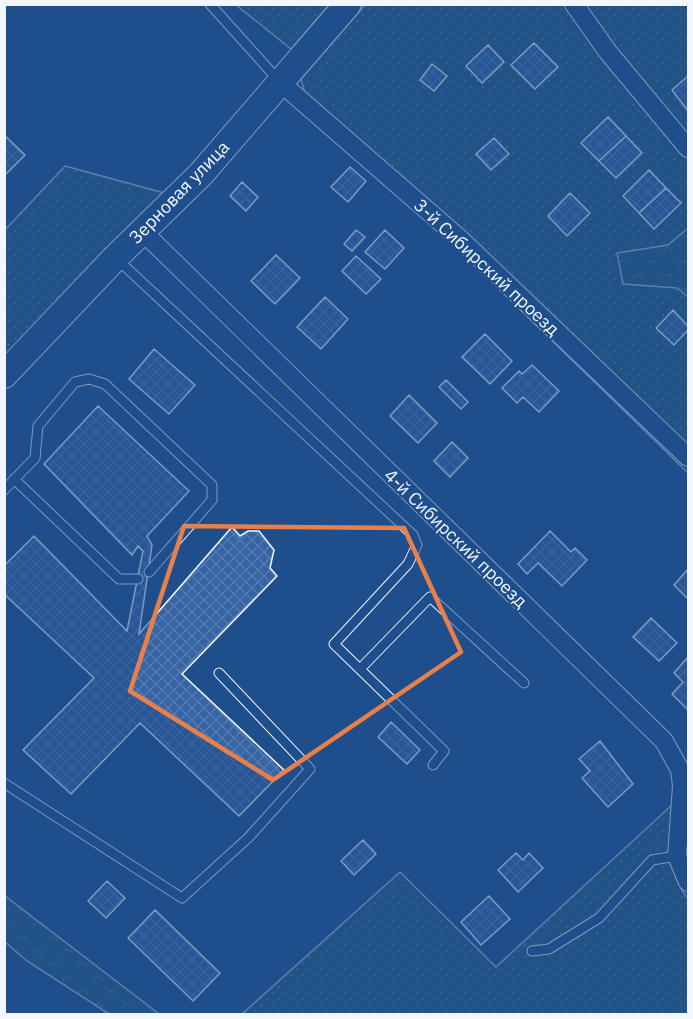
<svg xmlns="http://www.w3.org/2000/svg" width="693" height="1019" font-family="'IBM Plex Sans',sans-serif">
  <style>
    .green { fill: url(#green-dots); stroke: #a8bbd7; stroke-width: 1.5 }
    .forest { fill: url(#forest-crowns); stroke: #a8bbd7; stroke-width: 1.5 }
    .building { fill: url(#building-cross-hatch); stroke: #f2f6ff; stroke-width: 1.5 }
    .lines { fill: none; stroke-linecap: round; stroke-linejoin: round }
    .lane-casing { stroke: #f2f6ff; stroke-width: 11 }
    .street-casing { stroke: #f2f6ff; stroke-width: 20 }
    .secondary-casing { stroke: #f2f6ff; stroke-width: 28 }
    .lane { stroke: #1f4e8c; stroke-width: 9 }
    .street { stroke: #1f4e8c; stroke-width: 18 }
    .secondary { stroke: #1f4e8c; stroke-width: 26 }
    .marked { fill: none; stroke: #ea8049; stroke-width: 4.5; stroke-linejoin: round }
    .labels { text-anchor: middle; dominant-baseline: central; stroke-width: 4.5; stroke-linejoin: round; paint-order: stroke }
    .street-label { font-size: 18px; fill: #f2f6ff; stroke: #1f4e8c }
  </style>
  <defs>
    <pattern id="green-dots" width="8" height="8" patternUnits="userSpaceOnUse" patternTransform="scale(1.5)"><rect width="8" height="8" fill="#245a82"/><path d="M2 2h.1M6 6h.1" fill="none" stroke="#447295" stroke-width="1.8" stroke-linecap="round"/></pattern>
    <pattern id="forest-crowns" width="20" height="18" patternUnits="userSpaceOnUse" patternTransform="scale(1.5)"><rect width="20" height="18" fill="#245a82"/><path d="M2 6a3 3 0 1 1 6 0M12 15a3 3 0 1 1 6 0" fill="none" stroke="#447295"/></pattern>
    <pattern id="building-cross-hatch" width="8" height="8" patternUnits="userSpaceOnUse" patternTransform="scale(1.5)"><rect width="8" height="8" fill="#3563a3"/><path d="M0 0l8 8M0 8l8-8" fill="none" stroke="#537ab1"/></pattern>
  </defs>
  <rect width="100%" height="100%" fill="#1f4e8c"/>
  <path class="green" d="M 236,5 L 329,5 L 291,49 Z
    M 365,5 L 688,5 L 688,473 L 453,244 L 295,105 L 304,90 L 301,79 Z
    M 65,166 L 164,193 L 5,358 L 4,231 Z
    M 673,804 C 671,837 666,872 688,899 L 688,1014 L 242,1014 L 400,872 L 496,967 Z"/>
  <path class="forest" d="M 688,228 L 688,297 L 677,288 L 623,284 L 617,253 L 668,245 Z
    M 4,896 L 5,896 L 159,1014 L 109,1014 L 27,961 L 5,942 Z"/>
  <path class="building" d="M 534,43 L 558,67 L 535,89 L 511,65 Z
    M 488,45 L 504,62 L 482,83 L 466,66 Z
    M 432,64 L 447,76 L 434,91 L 420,80 Z
    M 687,77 L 688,79 L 688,111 L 672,90 Z
    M 608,117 L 626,136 L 599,161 L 581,143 Z
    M 4,135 L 25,155 L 4,176 Z
    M 626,136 L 642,153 L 616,178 L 599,161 Z
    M 494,138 L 509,154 L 491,170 L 476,154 Z
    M 350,167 L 366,181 L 348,202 L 331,187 Z
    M 649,170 L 666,188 L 639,213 L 623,196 Z
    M 242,182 L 258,197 L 246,211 L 230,196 Z
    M 666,188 L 681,203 L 654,229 L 639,213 Z
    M 570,193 L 590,213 L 567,236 L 548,216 Z
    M 356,230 L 365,237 L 352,251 L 344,244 Z
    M 385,230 L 404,248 L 385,269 L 365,252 Z
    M 276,255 L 300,278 L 275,304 L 251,281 Z
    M 356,256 L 381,279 L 366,294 L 342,271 Z
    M 325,297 L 348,319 L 321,349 L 297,327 Z
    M 673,310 L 688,326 L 688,330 L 674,345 L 656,328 Z
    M 485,334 L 512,361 L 490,384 L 462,357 Z
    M 154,349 L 195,385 L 169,414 L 129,379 Z
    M 532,365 L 559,391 L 539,412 L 523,397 L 517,403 L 502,388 L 519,371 L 522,374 Z
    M 446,380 L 468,402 L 461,409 L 439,387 Z
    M 409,395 L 437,423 L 418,443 L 390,416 Z
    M 98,406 L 189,491 L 147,536 L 152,545 L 139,634 L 232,527 L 240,536 L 248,531 L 259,531 L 274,550 L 270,568 L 277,576 L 182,674 L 284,770 L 239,816 L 140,723 L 71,794 L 23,750 L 94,678 L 4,594 L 4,566 L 34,536 L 127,631 L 143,551 L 138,546 L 132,555 L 44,464 Z
    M 452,442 L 468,458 L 450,477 L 434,461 Z
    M 550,531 L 571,552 L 575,548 L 587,560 L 562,586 L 538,563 L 527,574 L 518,564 Z
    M 688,569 L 688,599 L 674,585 Z
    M 651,618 L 677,643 L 659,661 L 633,637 Z
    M 688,657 L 688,710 L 672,694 L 683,682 L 674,673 Z
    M 391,722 L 420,750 L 407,764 L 378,737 Z
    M 600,741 L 633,784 L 608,807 L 582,778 L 590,771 L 579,759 Z
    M 363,840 L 376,854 L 354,875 L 341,861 Z
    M 516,853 L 523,860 L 529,853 L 543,868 L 518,892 L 498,870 Z
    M 107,881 L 125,898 L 106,918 L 88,901 Z
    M 489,896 L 510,919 L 481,945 L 461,922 Z
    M 155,910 L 220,973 L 193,1001 L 128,938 Z"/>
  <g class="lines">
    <defs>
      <path id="lane" d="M 210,4 L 279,81
        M 117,259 L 413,535 L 417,545 L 408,564 L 334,644 L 444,751 L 433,765
        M 14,479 L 119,579 L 138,579
        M 4,490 L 35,458 L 38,426 L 75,382 L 89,379 L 105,384 L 212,485 L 212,500 L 149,572
        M 360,669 L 430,597 L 524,683
        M 4,783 L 182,898 L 249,837 L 310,769 L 219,673
        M 532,951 L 549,949 L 599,918 L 652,860 L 677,856"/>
      <path id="street" d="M 574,4 L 608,52 L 688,148
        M 281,83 L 459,238 L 688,457
        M 142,231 L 664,741 L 680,770 L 682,786 L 677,856 L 688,882"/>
      <path id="secondary" d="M 4,375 L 115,258 L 201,174 L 348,4"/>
    </defs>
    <use href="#lane" class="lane-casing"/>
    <use href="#street" class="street-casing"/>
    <use href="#secondary" class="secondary-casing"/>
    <use href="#lane" class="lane"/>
    <use href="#street" class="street"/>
    <use href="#secondary" class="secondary"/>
  </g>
  <path d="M0 0H693V1019H0ZM 184,526 L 404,528 L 461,652 L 273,780 L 130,691 Z" fill="#1f4e8c" fill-opacity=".55" fill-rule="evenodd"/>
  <path class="marked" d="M 184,526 L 404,528 L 461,652 L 273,780 L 130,691 Z"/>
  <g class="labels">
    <g class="street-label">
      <text transform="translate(179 192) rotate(-46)">Зерновая улица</text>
      <text transform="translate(487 267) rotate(43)">3-й Сибирский проезд</text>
      <text transform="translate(456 538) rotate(44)">4-й Сибирский проезд</text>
    </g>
  </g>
  <rect width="693" height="1019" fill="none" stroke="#f2f6ff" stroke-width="12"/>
</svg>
